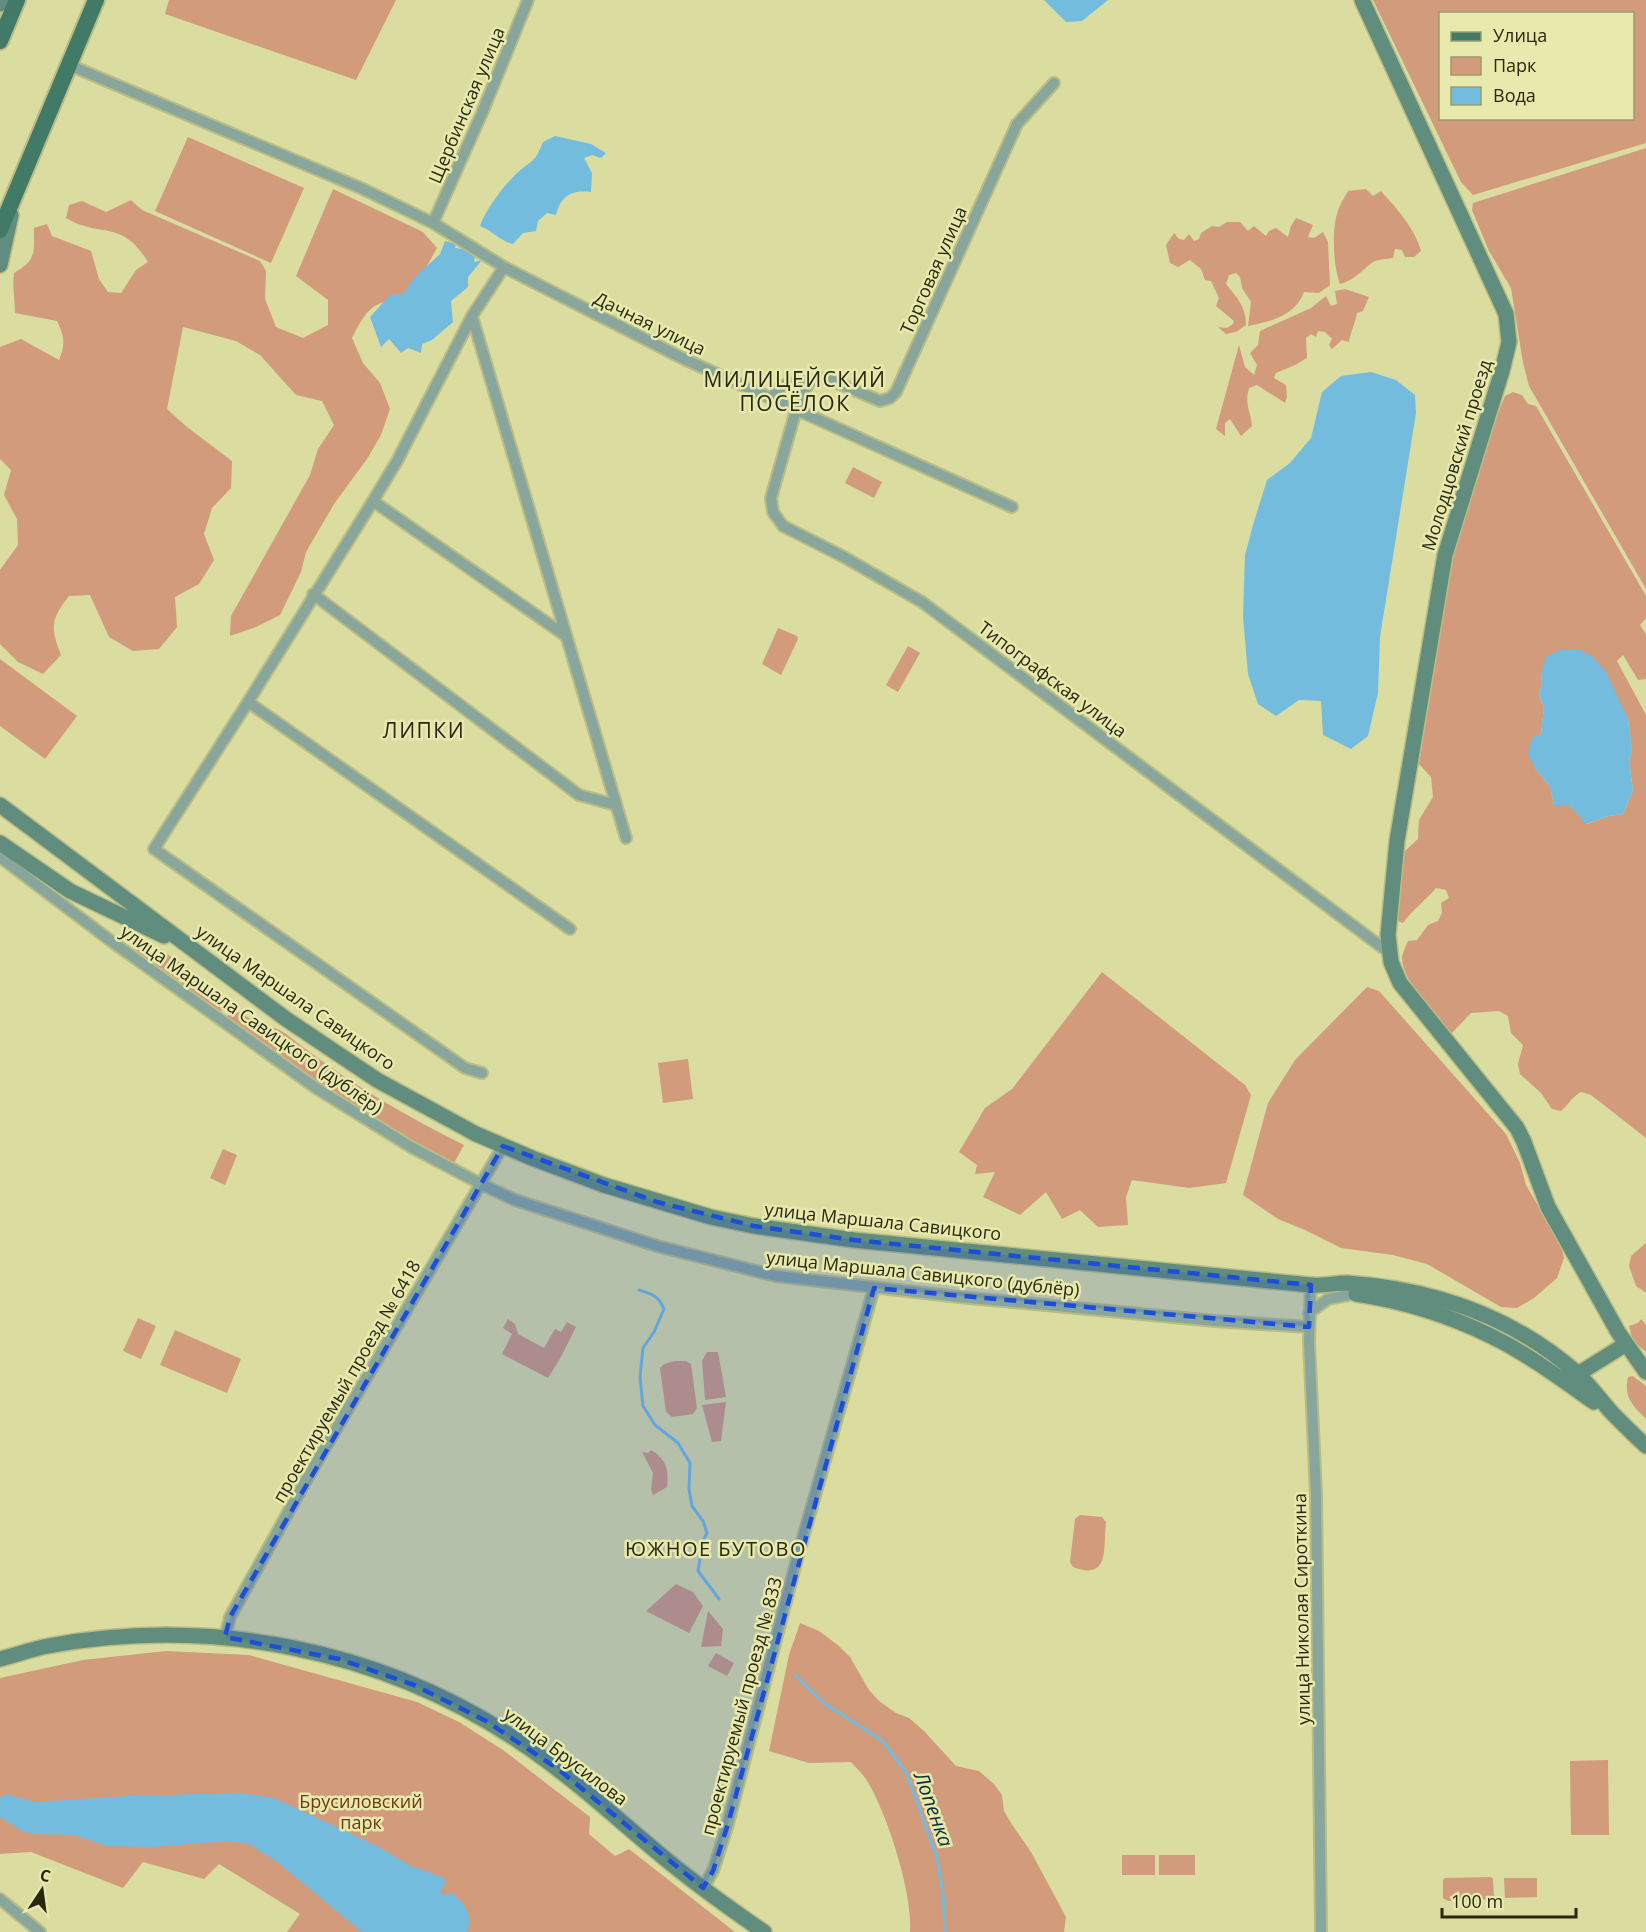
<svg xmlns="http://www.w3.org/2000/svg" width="1646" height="1932" font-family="'Open Sans',sans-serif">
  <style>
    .green { fill: #d19b7c; fill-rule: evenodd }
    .water { fill: #74bcde }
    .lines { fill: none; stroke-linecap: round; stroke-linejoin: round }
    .stream { stroke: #74bcde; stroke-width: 3 }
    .street-casing { stroke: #babc85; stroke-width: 14 }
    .secondary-casing { stroke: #babc85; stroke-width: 18 }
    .primary-casing { stroke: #babc85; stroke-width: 20 }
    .street { stroke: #88a69b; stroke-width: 10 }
    .secondary { stroke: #608d7d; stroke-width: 15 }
    .primary { stroke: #417b68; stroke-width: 16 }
    .marked { fill: #1d4ed8; fill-opacity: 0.2; stroke: #1d4ed8; stroke-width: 4.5; stroke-dasharray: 12 8; stroke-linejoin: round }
    .labels { text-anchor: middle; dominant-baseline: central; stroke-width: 5; stroke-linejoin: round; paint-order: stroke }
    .street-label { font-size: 18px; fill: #27280f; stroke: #e7eaac }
    .park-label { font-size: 18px; fill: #713813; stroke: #e7eaac }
    .neighbourhood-label { font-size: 20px; letter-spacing: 1.5px; fill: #27280f; stroke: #e7eaac }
    .water-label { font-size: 20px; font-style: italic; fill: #0c2e3c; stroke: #e7eaac }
    .quarter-label { font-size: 21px; letter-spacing: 1.5px; fill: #27280f; stroke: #e7eaac }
  </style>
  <rect width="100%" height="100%" fill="#dadd9f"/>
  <path class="green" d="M 169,0 L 396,0 L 356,80 L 165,14 Z
    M 1373,0 L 1646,0 L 1646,143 L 1473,195 L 1461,182 ZM 1440,14 L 1632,14 L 1632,118 L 1440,118 Z
    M 188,137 L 304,188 L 271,263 L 155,211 Z
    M 1646,148 L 1646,589 L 1529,386 L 1523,363 L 1511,288 L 1489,251 L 1472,210 L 1473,203 Z
    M 333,189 L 423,232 L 437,248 L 419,280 L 402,301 C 372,299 365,313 352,338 L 363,363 L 380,383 L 390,409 L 381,435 L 367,459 L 334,504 L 306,552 L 301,572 L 280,615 L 256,627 L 230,636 L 231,616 L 310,475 L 318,449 L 334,425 L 322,401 L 296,395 L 260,355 L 236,341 L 183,327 L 167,409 L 187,427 L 232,461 L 231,488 L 212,508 L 204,534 L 214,560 L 199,584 L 175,597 L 177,627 L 159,649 L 133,651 L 109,637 L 90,595 L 69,596 C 51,619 50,627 61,655 L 43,674 L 18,662 L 0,644 L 0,570 L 18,545 L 17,519 L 4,495 L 11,470 L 0,459 L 0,347 L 21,339 L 59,360 C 66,344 64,336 57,321 L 15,313 C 15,299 12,287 14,273 C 37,260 34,252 34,228 L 47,224 L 52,236 L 91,251 L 99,279 L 108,292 L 121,293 L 136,270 L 148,262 C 121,218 102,239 66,218 L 69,205 L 82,201 L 106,212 L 131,200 L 142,210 L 260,261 L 266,271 L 265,299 L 276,327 L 303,338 L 328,325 L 328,300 L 296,276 Z
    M 1366,189 L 1373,196 L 1381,191 C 1396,208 1415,228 1421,251 L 1414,257 L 1405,257 L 1402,250 L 1395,249 L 1393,258 C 1387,259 1378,259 1373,262 C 1362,270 1355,280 1340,284 C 1333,265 1331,227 1339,208 C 1341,202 1345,197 1348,191 Z
    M 1296,218 L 1313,225 L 1308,237 L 1314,238 L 1323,232 L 1328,242 L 1330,285 L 1319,293 L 1304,292 C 1295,316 1272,321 1248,326 L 1251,302 L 1242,288 L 1240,277 L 1236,273 L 1229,275 L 1226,284 C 1237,298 1246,306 1246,325 L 1236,332 L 1226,334 L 1218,327 L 1227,328 L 1233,324 L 1234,321 L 1216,306 L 1219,298 L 1211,281 L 1205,280 L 1201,269 L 1190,260 L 1178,267 L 1170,263 L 1166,245 L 1174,233 L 1179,239 L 1184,240 L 1189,234 L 1194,241 L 1199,239 L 1201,233 L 1212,226 L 1219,227 L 1227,222 L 1240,222 L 1248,231 L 1254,226 L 1266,236 L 1269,231 L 1276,228 L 1288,237 L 1291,226 Z
    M 1345,289 L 1369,297 L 1363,311 L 1357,313 C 1356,320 1349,338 1349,342 L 1342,340 L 1332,349 L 1329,345 L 1332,339 L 1325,332 L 1318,331 L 1316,337 L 1311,334 L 1306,338 L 1307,358 L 1295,365 L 1276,373 L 1274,378 L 1286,385 L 1287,397 L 1285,403 L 1257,385 L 1249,388 C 1244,405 1251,411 1252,426 L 1241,436 L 1230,419 L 1225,423 L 1225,436 L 1216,429 L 1239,345 L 1245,367 L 1254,375 L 1257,365 L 1250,353 L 1258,345 L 1260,331 L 1311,308 L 1326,296 L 1331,306 L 1337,304 L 1335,291 Z
    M 1513,392 L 1522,395 L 1528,404 L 1536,406 L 1646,596 L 1646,618 L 1640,625 L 1646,634 L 1646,679 L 1638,680 L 1623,655 L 1617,661 L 1646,715 L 1646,1138 L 1591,1095 L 1581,1092 C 1572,1097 1569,1104 1561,1111 L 1552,1109 L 1541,1093 L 1520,1074 L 1518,1064 L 1523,1045 L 1511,1033 L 1508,1016 L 1499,1011 L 1471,1013 L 1451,1034 C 1436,1019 1403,981 1402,959 C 1402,954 1406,946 1408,941 L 1417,940 L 1428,925 L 1438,921 L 1442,913 L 1441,903 L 1449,898 L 1446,890 L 1436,888 C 1425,901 1413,909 1403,923 L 1395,920 L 1405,851 L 1418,839 L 1419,820 L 1433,797 L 1431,777 L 1419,764 L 1451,555 L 1491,430 L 1505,396 ZM 1541,673 L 1619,703 L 1628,719 L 1632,750 L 1629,761 L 1633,790 L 1623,814 L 1609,816 L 1587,824 L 1569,805 L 1554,805 L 1550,787 L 1535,768 L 1532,739 L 1541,734 L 1544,707 L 1539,696 L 1542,682 Z
    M 853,467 L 882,482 L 874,498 L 845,483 Z
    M 778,628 L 797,636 L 798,639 L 781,675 L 762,664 Z
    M 908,646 L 920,653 L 898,692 L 886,685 Z
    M 0,659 L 77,716 L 45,759 L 0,726 Z
    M 155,946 L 191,970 L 178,980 L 134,949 Z
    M 1102,972 L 1245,1085 L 1251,1095 L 1226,1183 L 1189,1188 L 1132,1180 L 1126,1197 L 1128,1225 L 1098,1227 L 1080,1210 L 1062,1219 L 1046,1192 L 1020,1215 L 983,1197 L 995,1172 L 975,1174 L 977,1165 L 959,1152 L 985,1108 L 1012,1089 Z
    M 195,973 L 211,989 L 237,1008 L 219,1011 L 181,983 Z
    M 1367,987 L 1379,991 L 1506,1134 L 1520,1163 L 1526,1185 L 1561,1245 L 1564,1258 L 1557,1278 L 1534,1298 L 1517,1308 L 1501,1307 L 1427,1264 L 1393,1255 L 1341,1248 L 1305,1230 L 1278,1219 L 1243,1195 L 1268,1103 L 1295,1060 Z
    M 239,1012 L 264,1027 C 279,1024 295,1042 307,1050 C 355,1087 410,1118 464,1145 L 454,1163 C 371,1120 300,1071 226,1016 Z
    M 688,1059 L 693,1099 L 663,1103 L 658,1063 Z
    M 223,1149 L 237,1155 L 225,1185 L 210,1178 Z
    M 1646,1243 L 1646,1292 L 1645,1292 L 1636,1286 L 1629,1266 L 1631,1256 Z
    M 138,1318 L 156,1326 L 141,1359 L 123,1351 Z
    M 508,1319 L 515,1324 L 518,1334 L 544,1348 L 555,1329 L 561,1332 L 567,1322 L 576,1327 L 561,1357 L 548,1378 L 502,1354 L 512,1334 L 503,1328 Z
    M 1641,1319 L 1646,1325 L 1646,1352 L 1633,1341 L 1629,1326 L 1638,1323 Z
    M 175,1330 L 241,1359 L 227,1393 L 160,1365 Z
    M 707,1352 L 718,1352 L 726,1397 L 705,1400 L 702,1361 Z
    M 675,1361 L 686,1361 L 691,1364 L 697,1408 L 693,1414 L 672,1417 L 666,1412 L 660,1368 L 664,1364 Z
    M 1633,1376 L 1646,1386 L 1646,1419 C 1633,1406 1623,1397 1628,1377 Z
    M 726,1402 L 721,1441 L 712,1442 L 702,1405 Z
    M 651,1450 C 666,1459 669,1469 667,1487 L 653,1495 L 651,1490 L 653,1473 L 642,1452 L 648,1453 Z
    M 1080,1515 L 1102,1517 L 1106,1522 C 1103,1549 1110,1581 1073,1567 L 1070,1562 L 1075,1519 Z
    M 676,1584 L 693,1592 L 703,1606 L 689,1633 L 646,1611 Z
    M 708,1611 L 723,1629 L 721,1646 L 701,1647 Z
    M 800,1623 L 819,1631 L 839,1646 L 850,1657 L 869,1690 L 879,1701 L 896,1713 L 909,1718 L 924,1731 L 956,1766 L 979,1771 L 994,1784 L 1002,1795 L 1004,1811 L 1011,1823 L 1031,1852 L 1066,1917 L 1064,1932 L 910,1932 C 913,1894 888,1817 869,1784 C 865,1776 857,1769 851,1762 L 809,1763 L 769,1751 L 789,1655 Z
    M 166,1651 L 249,1655 L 417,1702 L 459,1722 L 503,1750 L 590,1817 L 589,1834 L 615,1856 L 629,1849 L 735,1932 L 287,1932 L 300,1914 L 219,1864 L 204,1879 L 143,1862 L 123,1888 L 31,1852 L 0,1854 L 0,1678 L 83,1660 Z
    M 716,1653 L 734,1663 L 727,1676 L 708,1666 Z
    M 1608,1760 L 1609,1835 L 1571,1835 L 1570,1761 Z
    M 1122,1855 L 1155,1855 L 1155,1875 L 1122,1875 Z
    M 1159,1855 L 1195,1855 L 1195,1875 L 1159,1875 Z
    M 1491,1877 L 1493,1879 L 1494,1897 L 1492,1899 L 1448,1901 L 1443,1898 L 1443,1880 L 1445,1878 Z
    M 1504,1878 L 1537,1878 L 1537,1897 L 1505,1898 Z"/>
  <path class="water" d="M 1044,0 L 1108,0 L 1082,21 L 1066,22 Z
    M 555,136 L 591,144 L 606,153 L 601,158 L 592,155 L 584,158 L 592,173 L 591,192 C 572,190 561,195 556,215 L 547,213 L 538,221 L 536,231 L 523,233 L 513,244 C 500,241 493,231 480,226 C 486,209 503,187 516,174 C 532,159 534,165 543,142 Z
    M 445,241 L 456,244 L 455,248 L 469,250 L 475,256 L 474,262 L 482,260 L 468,277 L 468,287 L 451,301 L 453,322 L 432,340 L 422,344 L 421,353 L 408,348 L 401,353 L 389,339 L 381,347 L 370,317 L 390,295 L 403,294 L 415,277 L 440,254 Z
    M 1371,372 L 1396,380 L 1415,395 L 1416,413 L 1380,637 L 1378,693 L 1368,736 L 1351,749 L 1323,735 L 1321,701 L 1299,700 L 1276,716 L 1258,704 L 1248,674 L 1243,617 L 1245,555 L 1253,525 L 1267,480 L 1290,463 L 1311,438 L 1322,392 L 1341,376 Z
    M 1578,649 L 1593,657 L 1606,672 L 1628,719 L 1632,750 L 1629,761 L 1633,790 L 1623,814 L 1609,816 L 1586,824 L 1569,805 L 1554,805 L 1550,787 L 1535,768 L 1528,754 L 1532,738 L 1541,734 L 1544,707 L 1539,696 L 1542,682 L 1541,673 L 1546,657 L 1559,650 Z
    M 240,1793 L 274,1798 L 377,1846 L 411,1866 L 442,1877 L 446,1881 L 440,1893 L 445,1895 L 451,1893 C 465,1902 473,1915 467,1932 L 362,1932 L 276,1861 L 249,1844 L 229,1841 L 150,1847 L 107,1846 L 74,1835 L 33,1834 L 22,1831 L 0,1817 L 0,1798 L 5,1794 L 35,1802 L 129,1796 Z"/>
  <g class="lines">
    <path class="stream" d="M 639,1290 C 652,1294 659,1296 664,1309 L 654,1332 L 643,1348 L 640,1377 L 643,1406 L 655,1425 L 678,1443 L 690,1463 L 689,1489 L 692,1506 L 703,1521 L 707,1533 L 703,1541 L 698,1571 L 719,1599
      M 795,1675 L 824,1703 L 883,1741 L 907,1774 L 937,1858 L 943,1894 L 945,1932"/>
    <defs>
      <path id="street" d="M 69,65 L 363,189 L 433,223 L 504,267 L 684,359 L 1012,507
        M 433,223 L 482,113 L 528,0
        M 472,316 L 626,838
        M 809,382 L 796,410 L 771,498 L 773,512 L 783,526 L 844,557 L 922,602 L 1383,948 L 1389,950
        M 772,399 C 781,378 796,385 811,381 C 817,379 819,378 826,378 L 880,401 L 890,398 L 896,392 L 1017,124 L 1054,83
        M 373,501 L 566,636
        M 313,594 L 579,795 L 616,805
        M 248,702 L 570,929
        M 0,857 L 111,941 L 316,1088 L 411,1147 L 481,1184 L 515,1200 L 657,1246 L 776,1276 L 959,1297 L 1215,1321 L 1309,1327
        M 482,1073 L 465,1068 L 154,849 L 248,702 L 373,501 L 397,461 L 472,316 L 504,267
        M 1311,1285 L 1309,1342 L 1316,1493 L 1321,1932
        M 1309,1313 L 1328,1299 L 1354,1294
        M 225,1637 L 230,1617 L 306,1480 L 503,1146
        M 703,1888 L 713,1871 L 728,1824 L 797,1559 L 874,1288
        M 0,1899 L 40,1932"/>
      <path id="secondary" d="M 1362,0 L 1506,314 L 1509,342 L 1502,371 L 1445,555 L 1397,841 L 1388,935 L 1391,962 L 1400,983 L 1517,1128 L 1524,1142 L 1548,1207 L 1618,1332 L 1646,1372
        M 0,4 L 2,0
        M 0,265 L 11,215
        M 0,805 L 286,1019 L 377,1080 L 476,1134 L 532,1158 L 604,1185 L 711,1217 L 754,1226 L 854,1240 L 1311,1285 C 1323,1286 1335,1283 1347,1283 C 1433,1289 1512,1316 1577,1373 C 1590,1385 1601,1401 1613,1414 C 1624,1425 1635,1436 1646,1446
        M 0,843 L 70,891 L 164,936
        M 1356,1294 C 1403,1301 1451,1316 1493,1337 C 1529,1355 1561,1379 1594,1402
        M 1570,1379 L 1626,1344
        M 0,1659 C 16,1655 32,1649 48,1646 C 210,1616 380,1649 517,1740 C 572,1776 619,1821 669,1862 C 700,1887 732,1910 764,1932"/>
      <path id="primary" d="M 0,41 L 17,0
        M 0,230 L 96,0"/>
    </defs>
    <use href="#street" class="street-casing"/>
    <use href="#secondary" class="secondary-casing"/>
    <use href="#primary" class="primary-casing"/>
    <use href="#street" class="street"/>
    <use href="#secondary" class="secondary"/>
    <use href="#primary" class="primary"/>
  </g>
  <path class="marked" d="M 503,1146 L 657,1202 L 754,1226 L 854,1240 L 1311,1285 L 1309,1327 L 874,1288 L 728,1824 L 713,1871 L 703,1888 L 558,1769 L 486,1721 L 414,1685 L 339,1659 L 225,1637 L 230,1617 Z"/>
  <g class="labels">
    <g class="street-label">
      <text transform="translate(466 105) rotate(-67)">Щербинская улица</text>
      <text transform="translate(933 270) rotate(-66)">Торговая улица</text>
      <text transform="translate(650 323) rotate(26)">Дачная улица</text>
      <text transform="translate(1456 455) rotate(-73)">Молодцовский проезд</text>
      <text transform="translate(1053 679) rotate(37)">Типографская улица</text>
      <text transform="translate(296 997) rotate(35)">улица Маршала Савицкого</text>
      <text transform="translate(252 1019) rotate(35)">улица Маршала Савицкого (дублёр)</text>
      <text transform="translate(883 1221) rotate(6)">улица Маршала Савицкого</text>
      <text transform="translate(923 1273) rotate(6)">улица Маршала Савицкого (дублёр)</text>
      <text transform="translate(346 1381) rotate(-60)">проектируемый проезд № 6418</text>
      <text transform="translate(1301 1609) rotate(-91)">улица Николая Сироткина</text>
      <text transform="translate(741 1706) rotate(-75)">проектируемый проезд № 833</text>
      <text transform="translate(566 1756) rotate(37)">улица Брусилова</text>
    </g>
    <g class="park-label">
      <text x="361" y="1801">Брусиловский<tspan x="361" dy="21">парк</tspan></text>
    </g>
    <g class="neighbourhood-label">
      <text x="716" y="1548">ЮЖНОЕ БУТОВО</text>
    </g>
    <g class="water-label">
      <text transform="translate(934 1809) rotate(70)">Лопенка</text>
    </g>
    <g class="quarter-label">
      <text x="795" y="379">МИЛИЦЕЙСКИЙ<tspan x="795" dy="24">ПОСЁЛОК</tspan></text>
      <text x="424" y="730">ЛИПКИ</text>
    </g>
  </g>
  <rect x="1439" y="12" width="195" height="108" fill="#e7eaac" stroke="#9a9c6d" stroke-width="1.5"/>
  <rect x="1451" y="32" width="30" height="9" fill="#417b68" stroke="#9a9c6d" stroke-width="1.5"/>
  <text x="1493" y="42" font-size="18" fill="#27280f">Улица</text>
  <rect x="1451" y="57" width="30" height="18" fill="#d19b7c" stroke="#9a9c6d" stroke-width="1.5"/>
  <text x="1493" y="72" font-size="18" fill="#27280f">Парк</text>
  <rect x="1451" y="87" width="30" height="18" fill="#74bcde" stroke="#9a9c6d" stroke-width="1.5"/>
  <text x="1493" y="102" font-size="18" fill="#27280f">Вода</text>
  <g transform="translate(42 1890) rotate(13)" stroke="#e7eaac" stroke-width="4.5" paint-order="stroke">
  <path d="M0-4.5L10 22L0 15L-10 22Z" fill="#27280f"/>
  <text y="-9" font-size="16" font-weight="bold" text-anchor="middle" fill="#27280f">С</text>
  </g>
  <path d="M1442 1908v9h134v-9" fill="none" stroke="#27280f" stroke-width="3"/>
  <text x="1451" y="1908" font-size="18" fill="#27280f" stroke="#e7eaac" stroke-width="4.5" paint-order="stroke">100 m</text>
</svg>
